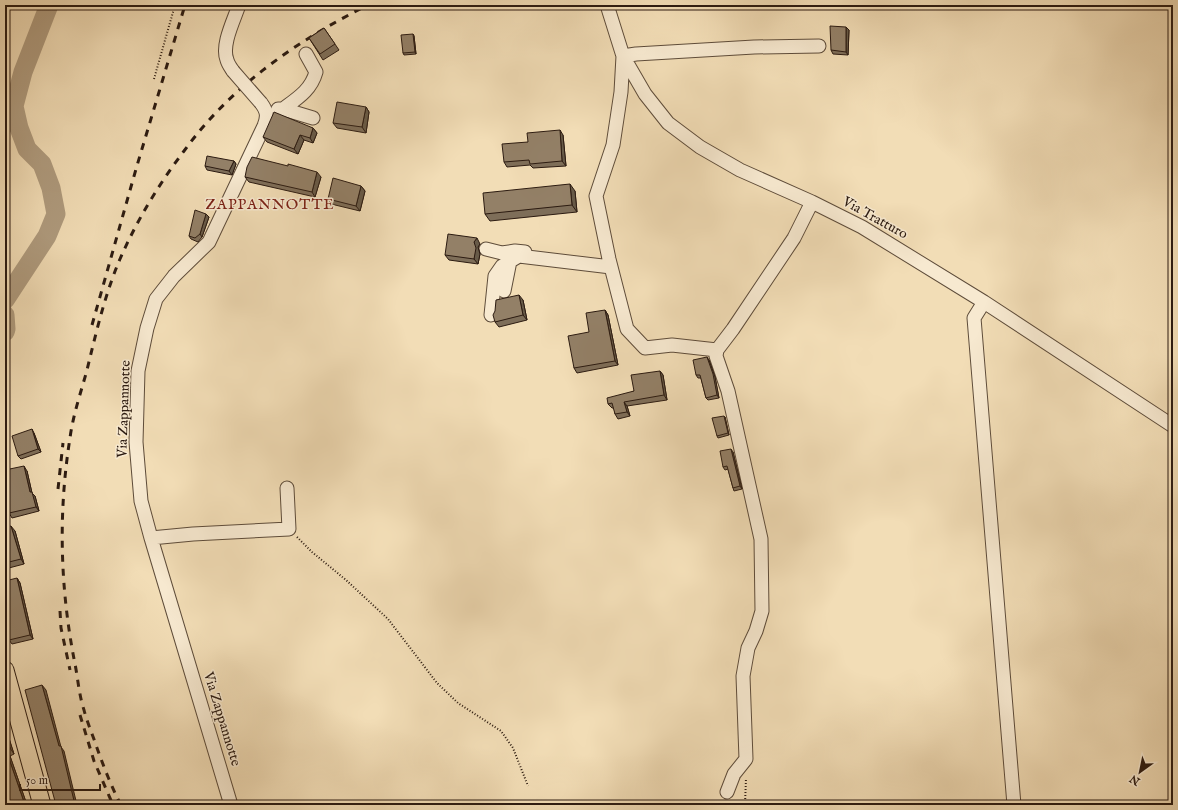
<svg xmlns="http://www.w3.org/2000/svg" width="1178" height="810" font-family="'IM FELL English',serif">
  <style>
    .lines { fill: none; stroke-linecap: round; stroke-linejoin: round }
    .river { stroke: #af9b7e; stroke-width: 19 }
    .minor-casing { stroke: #5e4c3a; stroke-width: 15 }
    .major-casing { stroke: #2c1b11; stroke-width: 19 }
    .path { stroke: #2c1b11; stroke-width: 2; stroke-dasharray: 1 2; stroke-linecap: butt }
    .minor { stroke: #f7e9d0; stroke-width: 13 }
    .major { stroke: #f2ddb6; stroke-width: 17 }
    .rail { stroke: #2c1b11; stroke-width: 3; stroke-dasharray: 7 7; stroke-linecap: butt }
    .minor-bridge-casing { stroke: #5e4c3a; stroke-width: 15; stroke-linecap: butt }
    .minor-bridge { stroke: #f7e9d0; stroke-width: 13 }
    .wall { fill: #7e6e59; stroke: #2c1b11 }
    .shaded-wall { fill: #675a48; stroke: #2c1b11 }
    .building { fill: #938067; stroke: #2c1b11 }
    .labels { text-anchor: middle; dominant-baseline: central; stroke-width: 3; stroke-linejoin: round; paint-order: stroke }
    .street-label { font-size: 14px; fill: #2c1b11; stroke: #f7e9d0 }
    .neighbourhood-label { font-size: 15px; letter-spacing: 1px; fill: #7a1f14; stroke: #f7e9d0 }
  </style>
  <rect width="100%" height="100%" fill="#f2ddb6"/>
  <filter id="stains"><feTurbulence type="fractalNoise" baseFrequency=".005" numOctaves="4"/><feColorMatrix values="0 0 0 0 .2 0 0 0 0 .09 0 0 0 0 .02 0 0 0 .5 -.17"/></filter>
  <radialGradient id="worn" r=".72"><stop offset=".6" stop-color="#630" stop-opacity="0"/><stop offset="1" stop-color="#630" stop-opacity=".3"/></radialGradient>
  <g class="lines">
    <path class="river" d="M 5,300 L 47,236 L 56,214 L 51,188 L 42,164 L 27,149 L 19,128 L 14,106 L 23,72 L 49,5
      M 5,315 L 6,329 L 5,332"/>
    <defs>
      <path id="minor" d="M 607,5 L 623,56 L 645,94 L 668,123 L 700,147 L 740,170 L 812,202 L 862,227 L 984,302 L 1173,426
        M 233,71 C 231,68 228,64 227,60 C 221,45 234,20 239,5
        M 278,109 L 283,109 L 313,118
        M 283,109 C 298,98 311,90 316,72 L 306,54
        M 486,249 L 502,253 L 515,251 L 525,252
        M 504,291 L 510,261
        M 984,302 L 974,318 L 1014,805
        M 491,315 L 495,276 L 502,266 L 519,256 L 611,267
        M 717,350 L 672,345 L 645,348 L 627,329 L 609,259 L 596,196 L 613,145 L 621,92 L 623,56 L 636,54 L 754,47 L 819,46
        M 151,538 L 193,534 L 289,529 L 287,488
        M 727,792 L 734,774 L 746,759 L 743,676 L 748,648 L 756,631 L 762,611 L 761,539 L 728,391 L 716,356 L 717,350 L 733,329 L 794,238 L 812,202
        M 231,805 L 151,538 L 141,501 L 136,442 L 138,371 L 147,328 L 156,299 L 174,276 L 209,242 L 264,126 C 268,116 267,111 261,103"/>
      <path id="major" d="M 5,670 L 42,805"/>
    </defs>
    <use href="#minor" class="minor-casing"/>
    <use href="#major" class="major-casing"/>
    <path class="path" d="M 154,79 L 175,5
      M 297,537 L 312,552 L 346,580 L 388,619 L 437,683 L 458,703 L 501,731 L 513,748 L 528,786
      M 745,805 L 746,778"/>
    <use href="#minor" class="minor"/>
    <use href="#major" class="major"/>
    <path class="rail" d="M 92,325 L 136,169 L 185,5
      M 58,489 L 63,443
      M 60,611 L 61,628 L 70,670
      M 80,715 L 94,761 L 113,805
      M 121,805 C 111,786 103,765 96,745 C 92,733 87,722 84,710 C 79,695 78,679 75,664 C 60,589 58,513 70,438 C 73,415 81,392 87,370 C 96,333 105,294 120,259 C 137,220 159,184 184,151 C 231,86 298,40 368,5"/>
    <defs>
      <path id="minor-bridge" d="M 233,71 L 261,103"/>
    </defs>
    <use href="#minor-bridge" class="minor-bridge-casing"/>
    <use href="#minor-bridge" class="minor-bridge"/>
  </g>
  <path class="wall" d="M 324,28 L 339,50 L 323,60 L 309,38 Z
    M 849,30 L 848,55 L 833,54 L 831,50 Z
    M 413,34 L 414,36 L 416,54 L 404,55 L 403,53 Z
    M 366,107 L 369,112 L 366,133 L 337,128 L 333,123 Z
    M 313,128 L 317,133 L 313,143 L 304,140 L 298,154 L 267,142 L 263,137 Z
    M 563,135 L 566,166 L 533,168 L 530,165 L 507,167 L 504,162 L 528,142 Z
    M 234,161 L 236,164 L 232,175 L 207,170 L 205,166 Z
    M 245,177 L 321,177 L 315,197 L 249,182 Z
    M 361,186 L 365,191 L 360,211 L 331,204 L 328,199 Z
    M 575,191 L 577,212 L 490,221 L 485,214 Z
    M 206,214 L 209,217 L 202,237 L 198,242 L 191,239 L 189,236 Z
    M 480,244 L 478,247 L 480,254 L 478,264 L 449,260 L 445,255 Z
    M 523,300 L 527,320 L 499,327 L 495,322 Z
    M 605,310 L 608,315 L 618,365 L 577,373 L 574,368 Z
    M 709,360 L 715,377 L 719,398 L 708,400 L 706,398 L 701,378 L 698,378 L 696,375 Z
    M 660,371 L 663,375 L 667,400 L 627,406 L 630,416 L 618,419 L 615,414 L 614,408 L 612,408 L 608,404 L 634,391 Z
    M 725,417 L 729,435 L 718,438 L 717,436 Z
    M 34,433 L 41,452 L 21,459 L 18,456 Z
    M 733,452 L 742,489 L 734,491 L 733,488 L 728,469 L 725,470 L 723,467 Z
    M 27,471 L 32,493 L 35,496 L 39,511 L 12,518 L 9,513 Z
    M 5,527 L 15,531 L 24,564 L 5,569 Z
    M 17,578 L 20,583 L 33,639 L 12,644 L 9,640 L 7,619 Z
    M 5,726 L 14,754 L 10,756 L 27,805 L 5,805 Z"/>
  <path class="shaded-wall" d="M 846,27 L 849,30 L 848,55 L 846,52 Z
    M 413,34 L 414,36 L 416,54 L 415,52 Z
    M 366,107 L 369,112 L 366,133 L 362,127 Z
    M 313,128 L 317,133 L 313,143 L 310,138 Z
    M 560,130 L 563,135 L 566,166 L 562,161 Z
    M 300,135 L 304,140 L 298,154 L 294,149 Z
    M 234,161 L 236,164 L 232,175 L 229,171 Z
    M 317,172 L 321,177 L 315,197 L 312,192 Z
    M 570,184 L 575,191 L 577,212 L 572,205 Z
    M 361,186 L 365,191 L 360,211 L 356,206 Z
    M 206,214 L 209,217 L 202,237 L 200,234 Z
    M 477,238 L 480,244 L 478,247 L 480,254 L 478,264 L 474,259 L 474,242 Z
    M 519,295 L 523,300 L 527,320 L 523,315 Z
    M 605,310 L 608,315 L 618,365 L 615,361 Z
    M 707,357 L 709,360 L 715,377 L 719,398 L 717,395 Z
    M 660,371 L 663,375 L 667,400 L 664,395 Z
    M 624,402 L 627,406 L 630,416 L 627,412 Z
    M 724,416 L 725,417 L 729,435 L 728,433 Z
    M 32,429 L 34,433 L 41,452 L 38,449 Z
    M 731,449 L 733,452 L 742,489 L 740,486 Z
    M 24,466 L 27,471 L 32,493 L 35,496 L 39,511 L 36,507 L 30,492 Z
    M 11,526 L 15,531 L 24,564 L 21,559 Z
    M 17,578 L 20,583 L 33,639 L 30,635 Z
    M 42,685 L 46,690 L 61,747 L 64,751 L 77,805 L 75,805 Z
    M 5,726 L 14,754 L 10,748 L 5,733 Z
    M 6,750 L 10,756 L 27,805 L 25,805 Z"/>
  <path class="building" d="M 830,26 L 846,27 L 846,52 L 831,50 Z
    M 324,28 L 335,44 L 320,54 L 309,38 Z
    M 413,34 L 415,52 L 403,53 L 401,35 Z
    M 337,102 L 366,107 L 362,127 L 333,123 Z
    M 274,112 L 313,128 L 310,138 L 300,135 L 294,149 L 263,137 Z
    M 560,130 L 562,161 L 530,164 L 529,160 L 504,162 L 502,144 L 528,142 L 527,133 Z
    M 207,156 L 234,161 L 229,171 L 205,166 Z
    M 252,157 L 288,166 L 288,164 L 317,172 L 312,192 L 245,177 L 247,167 Z
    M 333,178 L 361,186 L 356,206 L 328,199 Z
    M 570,184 L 572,205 L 485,214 L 483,193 Z
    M 195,210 L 206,214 L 200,234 L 195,238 L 189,236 Z
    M 448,234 L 477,238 L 474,242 L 476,248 L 474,259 L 445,255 Z
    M 519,295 L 523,315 L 495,322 L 493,315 L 495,311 L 496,300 Z
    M 605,310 L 615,361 L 574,368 L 568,336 L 589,332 L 586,313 Z
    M 707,357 L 713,374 L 717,395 L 706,398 L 700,375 L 696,375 L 693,360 Z
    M 660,371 L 664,395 L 624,402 L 627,412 L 615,414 L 612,403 L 608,404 L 607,398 L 634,391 L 631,375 Z
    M 724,416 L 728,433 L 717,436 L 712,418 Z
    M 32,429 L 38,449 L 18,456 L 12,436 Z
    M 731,449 L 740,486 L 733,488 L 727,466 L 723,467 L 720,451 Z
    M 24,466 L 30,492 L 32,492 L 36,507 L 9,513 L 5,499 L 5,470 Z
    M 11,526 L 21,559 L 5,563 L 5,527 Z
    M 17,578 L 30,635 L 9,640 L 5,622 L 5,620 L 7,619 L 5,612 L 5,581 Z
    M 42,685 L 59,746 L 61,746 L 75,805 L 56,805 L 25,690 Z
    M 5,733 L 10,748 L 6,750 L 25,805 L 5,805 Z"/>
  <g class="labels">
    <g class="street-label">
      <text transform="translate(875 218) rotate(29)">Via Tratturo</text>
      <text transform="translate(124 409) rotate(-88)">Via Zappannotte</text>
      <text transform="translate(222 719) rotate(73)">Via Zappannotte</text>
    </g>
    <g class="neighbourhood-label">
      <text x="270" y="204">ZAPPANNOTTE</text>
    </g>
  </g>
  <rect width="1178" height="810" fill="none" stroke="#f2ddb6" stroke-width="20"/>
  <rect x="6" y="6" width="1166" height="798" fill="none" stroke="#2c1b11" stroke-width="2"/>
  <rect x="10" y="10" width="1158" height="790" fill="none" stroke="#2c1b11"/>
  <g transform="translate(1140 772) rotate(213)" stroke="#f7e9d0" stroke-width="3" paint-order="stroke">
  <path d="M0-3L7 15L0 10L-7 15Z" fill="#2c1b11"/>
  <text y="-6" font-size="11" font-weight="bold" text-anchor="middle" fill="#2c1b11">N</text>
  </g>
  <path d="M20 784v6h80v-6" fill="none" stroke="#2c1b11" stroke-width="2"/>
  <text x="26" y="784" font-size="12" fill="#2c1b11" stroke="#f7e9d0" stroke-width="3" paint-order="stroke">50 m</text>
  <rect width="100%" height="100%" filter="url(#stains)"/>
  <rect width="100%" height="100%" fill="url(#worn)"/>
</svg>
